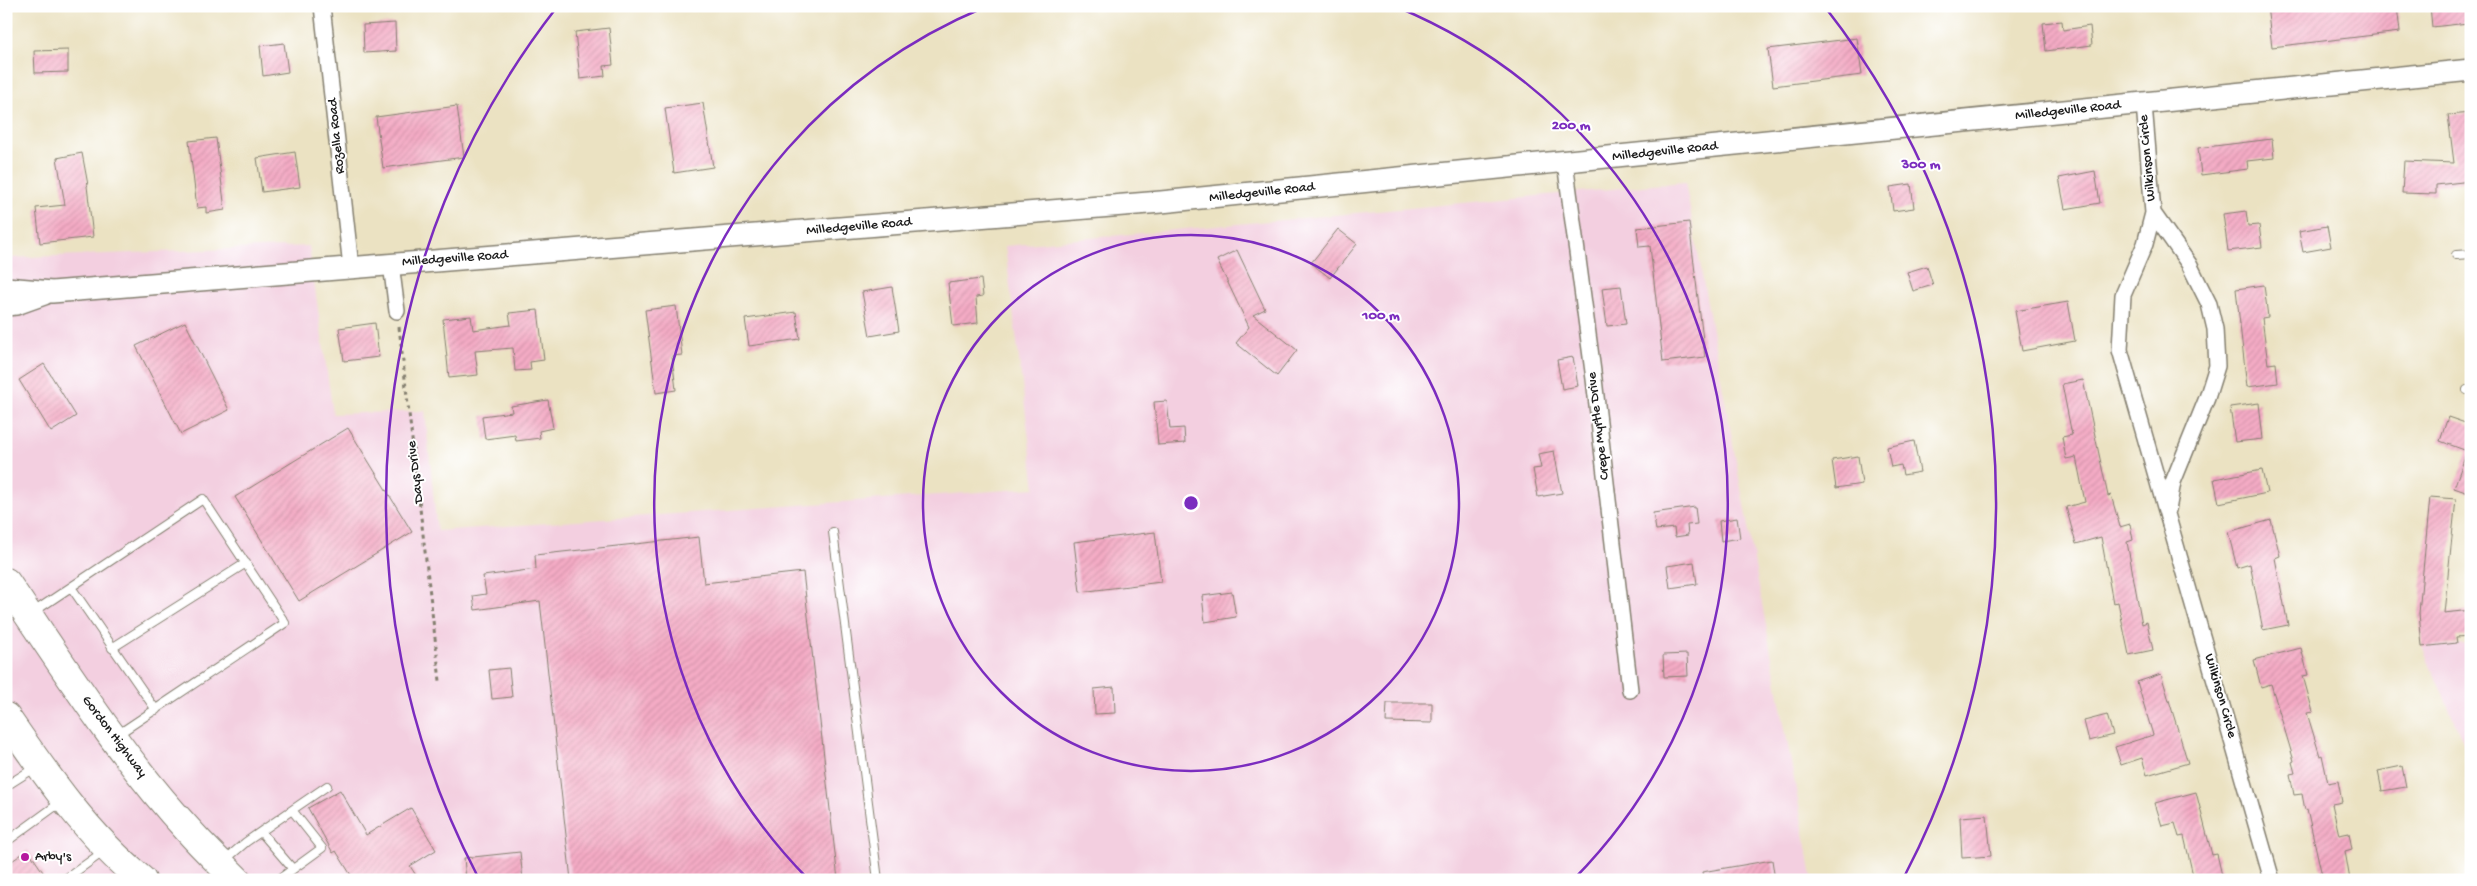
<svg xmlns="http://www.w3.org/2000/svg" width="2477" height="886" font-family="'Gochi Hand',sans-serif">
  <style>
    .built { fill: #f3cfe0 }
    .building { fill: url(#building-hatch) }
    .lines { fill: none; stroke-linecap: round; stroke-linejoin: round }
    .lane-casing { stroke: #847f6f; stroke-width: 10 }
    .street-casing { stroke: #847f6f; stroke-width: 18 }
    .secondary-casing { stroke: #847f6f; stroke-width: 24 }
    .highway-casing { stroke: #847f6f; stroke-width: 30 }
    .path { stroke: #847f6f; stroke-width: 3; stroke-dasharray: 4 4; stroke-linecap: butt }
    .lane { stroke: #fff; stroke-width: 8 }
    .street { stroke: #fff; stroke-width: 15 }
    .secondary { stroke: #fff; stroke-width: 21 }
    .highway { stroke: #fff; stroke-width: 28 }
    .ring { fill: none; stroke: #7b2cbf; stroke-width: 2.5 }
    .poi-dot { fill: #b5179e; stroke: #fff; stroke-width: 2 }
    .labels { text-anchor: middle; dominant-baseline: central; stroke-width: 4; stroke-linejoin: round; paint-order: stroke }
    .street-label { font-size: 14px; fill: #1c1c1c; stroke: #fff }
    .poi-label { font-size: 14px; fill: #1c1c1c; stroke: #fff; text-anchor: start }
    .centre { fill: #7b2cbf; stroke: #fff; stroke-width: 2.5 }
    .ring-label { font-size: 15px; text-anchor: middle; font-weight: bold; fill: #7b2cbf; stroke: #fff; stroke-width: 4; stroke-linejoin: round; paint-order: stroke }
  </style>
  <defs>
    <pattern id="building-hatch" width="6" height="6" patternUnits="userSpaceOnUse" patternTransform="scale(1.25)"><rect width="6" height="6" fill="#f4abc5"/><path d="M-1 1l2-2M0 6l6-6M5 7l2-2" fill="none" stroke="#d193a9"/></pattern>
  </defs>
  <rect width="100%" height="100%" fill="#fff"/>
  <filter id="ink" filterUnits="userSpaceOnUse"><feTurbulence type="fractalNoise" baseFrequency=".02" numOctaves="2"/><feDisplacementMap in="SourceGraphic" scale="10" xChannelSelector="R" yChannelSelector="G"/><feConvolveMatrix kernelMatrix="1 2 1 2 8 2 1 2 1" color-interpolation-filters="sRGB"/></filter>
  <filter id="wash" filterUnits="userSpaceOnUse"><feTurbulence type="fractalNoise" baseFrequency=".0096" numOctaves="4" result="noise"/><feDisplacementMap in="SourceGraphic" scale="20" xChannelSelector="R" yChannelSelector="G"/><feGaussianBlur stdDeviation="1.12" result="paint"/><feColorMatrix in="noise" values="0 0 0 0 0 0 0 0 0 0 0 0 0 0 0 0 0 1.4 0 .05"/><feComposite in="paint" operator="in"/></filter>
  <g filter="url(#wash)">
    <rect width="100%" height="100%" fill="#ebe2c2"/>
    <path class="built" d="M 1685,182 L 1812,877 L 1842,880 L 6,880 L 6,258 L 309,246 L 333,414 L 425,411 L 437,531 L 1035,488 L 1005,246 Z
      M 2471,644 L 2471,760 L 2422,646 Z"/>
    <g id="blocks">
      <path class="building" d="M 2267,6 L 2397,6 L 2400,32 L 2272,47 Z
        M 2430,6 L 2466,6 L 2468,23 L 2432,27 Z
        M 2062,21 L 2063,30 L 2090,26 L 2092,45 L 2046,51 L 2043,23 Z
        M 395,23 L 396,51 L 364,53 L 363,25 Z
        M 609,28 L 613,65 L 604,66 L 605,76 L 580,79 L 575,32 Z
        M 1857,38 L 1862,75 L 1773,86 L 1768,49 Z
        M 284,43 L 288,72 L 263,76 L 260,46 Z
        M 68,50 L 68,72 L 35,73 L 34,51 Z
        M 703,103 L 713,167 L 674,173 L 665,108 Z
        M 457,106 L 464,157 L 383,168 L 376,117 Z
        M 2471,113 L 2471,181 L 2436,185 L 2436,194 L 2402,193 L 2404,161 L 2454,163 L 2448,115 Z
        M 216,138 L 225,210 L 206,213 L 206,207 L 197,208 L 189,141 Z
        M 2272,139 L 2274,158 L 2247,161 L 2248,169 L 2201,175 L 2198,148 Z
        M 295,152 L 300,187 L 262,192 L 257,158 Z
        M 82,153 L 88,185 L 87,186 L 93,237 L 40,243 L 36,208 L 65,205 L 57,158 Z
        M 2095,171 L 2100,203 L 2065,209 L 2059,178 Z
        M 1911,184 L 1914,208 L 1893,211 L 1890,187 Z
        M 2246,211 L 2248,226 L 2259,225 L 2262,247 L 2228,251 L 2223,214 Z
        M 1689,222 L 1705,357 L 1663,362 L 1650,246 L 1639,247 L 1637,228 Z
        M 2327,226 L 2331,247 L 2303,252 L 2299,231 Z
        M 1338,229 L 1357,244 L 1330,278 L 1311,263 Z
        M 1237,250 L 1265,309 L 1253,315 L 1297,350 L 1277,376 L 1236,343 L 1249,327 L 1217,260 Z
        M 1927,266 L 1933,285 L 1913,291 L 1907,272 Z
        M 981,279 L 983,296 L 976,297 L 978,323 L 953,326 L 948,283 Z
        M 2264,285 L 2268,317 L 2262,318 L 2268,364 L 2276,363 L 2278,383 L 2247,387 L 2236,289 Z
        M 1621,286 L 1626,324 L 1607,326 L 1602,288 Z
        M 892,287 L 899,331 L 870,336 L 862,292 Z
        M 2068,302 L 2075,341 L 2022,351 L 2015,311 Z
        M 676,306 L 682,355 L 672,356 L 676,390 L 656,393 L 645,310 Z
        M 538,310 L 544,360 L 530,362 L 531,370 L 515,371 L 513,348 L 475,351 L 478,375 L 449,378 L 443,319 L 471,316 L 473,330 L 511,325 L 509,313 Z
        M 796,312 L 800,339 L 749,346 L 745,319 Z
        M 185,322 L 229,410 L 181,434 L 136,346 Z
        M 375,323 L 379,357 L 344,361 L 339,328 Z
        M 1573,357 L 1578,386 L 1562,389 L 1557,360 Z
        M 44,364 L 76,416 L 51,432 L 19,380 Z
        M 2083,380 L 2108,496 L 2111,495 L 2120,527 L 2130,524 L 2133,540 L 2127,542 L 2142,624 L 2147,622 L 2153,650 L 2129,655 L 2118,602 L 2113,603 L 2101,537 L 2076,544 L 2066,507 L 2085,502 L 2076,457 L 2066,459 L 2062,437 L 2072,435 L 2062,384 Z
        M 548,400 L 553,428 L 539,431 L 540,438 L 516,441 L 515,435 L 485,439 L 482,416 L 512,412 L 511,406 Z
        M 1167,401 L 1170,429 L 1184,428 L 1185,443 L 1158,445 L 1154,402 Z
        M 2259,403 L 2263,439 L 2235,442 L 2230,407 Z
        M 2448,417 L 2471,425 L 2471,494 L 2454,488 L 2467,451 L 2440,441 Z
        M 348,428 L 412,532 L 299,601 L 235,497 Z
        M 1914,441 L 1920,472 L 1903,475 L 1901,465 L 1891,467 L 1887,447 Z
        M 1554,451 L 1562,493 L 1538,497 L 1533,469 L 1541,468 L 1538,454 Z
        M 1858,456 L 1862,484 L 1836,488 L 1832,460 Z
        M 2262,470 L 2267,493 L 2219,503 L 2214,479 Z
        M 2430,497 L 2456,499 L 2444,613 L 2471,610 L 2471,636 L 2456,637 L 2457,643 L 2422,647 L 2419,613 Z
        M 1695,507 L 1697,524 L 1687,525 L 1688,535 L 1675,537 L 1674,528 L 1656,530 L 1653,513 Z
        M 1737,518 L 1740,538 L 1721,541 L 1719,521 Z
        M 2271,520 L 2280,556 L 2275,558 L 2288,625 L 2263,630 L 2250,564 L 2237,568 L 2228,532 Z
        M 1155,532 L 1161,582 L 1080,592 L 1074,542 Z
        M 699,537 L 704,583 L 803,572 L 838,880 L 571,880 L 540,601 L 475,610 L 473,596 L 486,594 L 483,576 L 536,569 L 535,555 Z
        M 1694,562 L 1697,584 L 1670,588 L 1667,566 Z
        M 1232,592 L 1236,617 L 1205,622 L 1202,596 Z
        M 2301,648 L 2308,675 L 2303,676 L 2313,712 L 2307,713 L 2320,756 L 2322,755 L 2328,783 L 2338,781 L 2342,802 L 2332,804 L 2339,835 L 2349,833 L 2352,849 L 2345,851 L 2350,880 L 2323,880 L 2307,809 L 2305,810 L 2302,794 L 2294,795 L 2290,774 L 2295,773 L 2292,762 L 2294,761 L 2271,684 L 2261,687 L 2254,660 Z
        M 1687,654 L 1688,676 L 1664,677 L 1663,655 Z
        M 509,668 L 512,697 L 492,699 L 489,670 Z
        M 2161,674 L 2188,763 L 2147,775 L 2142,758 L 2121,765 L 2115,747 L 2153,735 L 2137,682 Z
        M 1114,687 L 1115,713 L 1095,714 L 1094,689 Z
        M 1387,703 L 1432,703 L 1432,723 L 1386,722 Z
        M 2107,715 L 2113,735 L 2089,741 L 2084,721 Z
        M 2402,766 L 2406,787 L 2382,791 L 2378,771 Z
        M 340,790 L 366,835 L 411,808 L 436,850 L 410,866 L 419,880 L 354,880 L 336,851 L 333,853 L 308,808 Z
        M 2196,792 L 2212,855 L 2217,854 L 2223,880 L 2194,880 L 2184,836 L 2179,837 L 2175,823 L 2162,826 L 2155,803 Z
        M 1987,815 L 1991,856 L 1962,858 L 1960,817 Z
        M 28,850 L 45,875 L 37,880 L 6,880 L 6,865 Z
        M 520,852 L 523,880 L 466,880 L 464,858 Z
        M 1772,860 L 1775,880 L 1703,880 L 1702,872 Z"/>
    </g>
  </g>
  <g filter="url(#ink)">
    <use href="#blocks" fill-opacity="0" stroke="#847f6f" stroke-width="1"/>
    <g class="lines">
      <defs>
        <path id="lane" d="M 2456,255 L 2471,254
          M 2467,390 L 2471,391
          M 833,532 L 878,880
          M 71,587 L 156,710
          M 32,613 L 203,499 L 285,623 L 117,735
          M 112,648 L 246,563
          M 6,786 L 36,767
          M 292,810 L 327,786
          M 261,832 L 292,868
          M 6,842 L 61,802
          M 225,860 L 246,842 L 292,810 L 322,848 L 278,880
          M 64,880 L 103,852"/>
        <path id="street" d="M 322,6 L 351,267
          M 2144,104 L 2153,213 L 2145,244 L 2123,295 L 2120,350 L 2272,880
          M 1565,162 L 1594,379 L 1630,690
          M 2153,213 L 2189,264 L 2209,304 L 2215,329 L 2217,366 L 2207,398 L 2173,482 L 2168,510
          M 391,264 L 397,311"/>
        <path id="secondary" d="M 6,288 L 52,292 L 1161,202 L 2471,70
          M 6,305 L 16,304 L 44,294"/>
        <path id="highway" d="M 6,582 C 64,667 119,755 189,831 C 204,848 221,864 237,880
          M 6,717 C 46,775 87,835 142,880"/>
      </defs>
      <use href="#lane" class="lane-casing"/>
      <use href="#street" class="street-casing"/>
      <use href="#secondary" class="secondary-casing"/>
      <use href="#highway" class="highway-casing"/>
      <path class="path" d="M 399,327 L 440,681"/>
      <use href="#lane" class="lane"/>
      <use href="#street" class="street"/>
      <use href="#secondary" class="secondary"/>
      <use href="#highway" class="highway"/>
    </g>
  </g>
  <g class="ring">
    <circle cx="1191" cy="503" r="268"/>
    <path d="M808 879A537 537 0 0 1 985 7M1397 7A537 537 0 0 1 1574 879"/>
    <path d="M477 875A805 805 0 0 1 557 7M1825 7A805 805 0 0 1 1905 875"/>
  </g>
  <circle class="poi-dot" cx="25" cy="857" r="5"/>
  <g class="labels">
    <g class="street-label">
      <text transform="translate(2068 111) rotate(-6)">Milledgeville Road</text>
      <text transform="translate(337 136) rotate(-96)">Rozella Road</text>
      <text transform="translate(1665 152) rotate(-6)">Milledgeville Road</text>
      <text transform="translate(2148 158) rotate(-95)">Wilkinson Circle</text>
      <text transform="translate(1262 193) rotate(-6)">Milledgeville Road</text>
      <text transform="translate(859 227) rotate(-5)">Milledgeville Road</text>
      <text transform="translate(455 259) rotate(-4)">Milledgeville Road</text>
      <text transform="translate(1599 426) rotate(-97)">Crepe Myrtle Drive</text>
      <text transform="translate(416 472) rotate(-97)">Days Drive</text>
      <text transform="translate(2220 696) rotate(74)">Wilkinson Circle</text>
      <text transform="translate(114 737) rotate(53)">Gordon Highway</text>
    </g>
    <g class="poi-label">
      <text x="35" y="857">Arby's</text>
    </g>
  </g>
  <circle cx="1191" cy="503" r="8" class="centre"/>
  <g class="ring-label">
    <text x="1571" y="129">200 m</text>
    <text x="1921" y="168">300 m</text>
    <text x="1381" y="319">100 m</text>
  </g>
  <rect width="2477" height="886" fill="none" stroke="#fff" stroke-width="25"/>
</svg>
